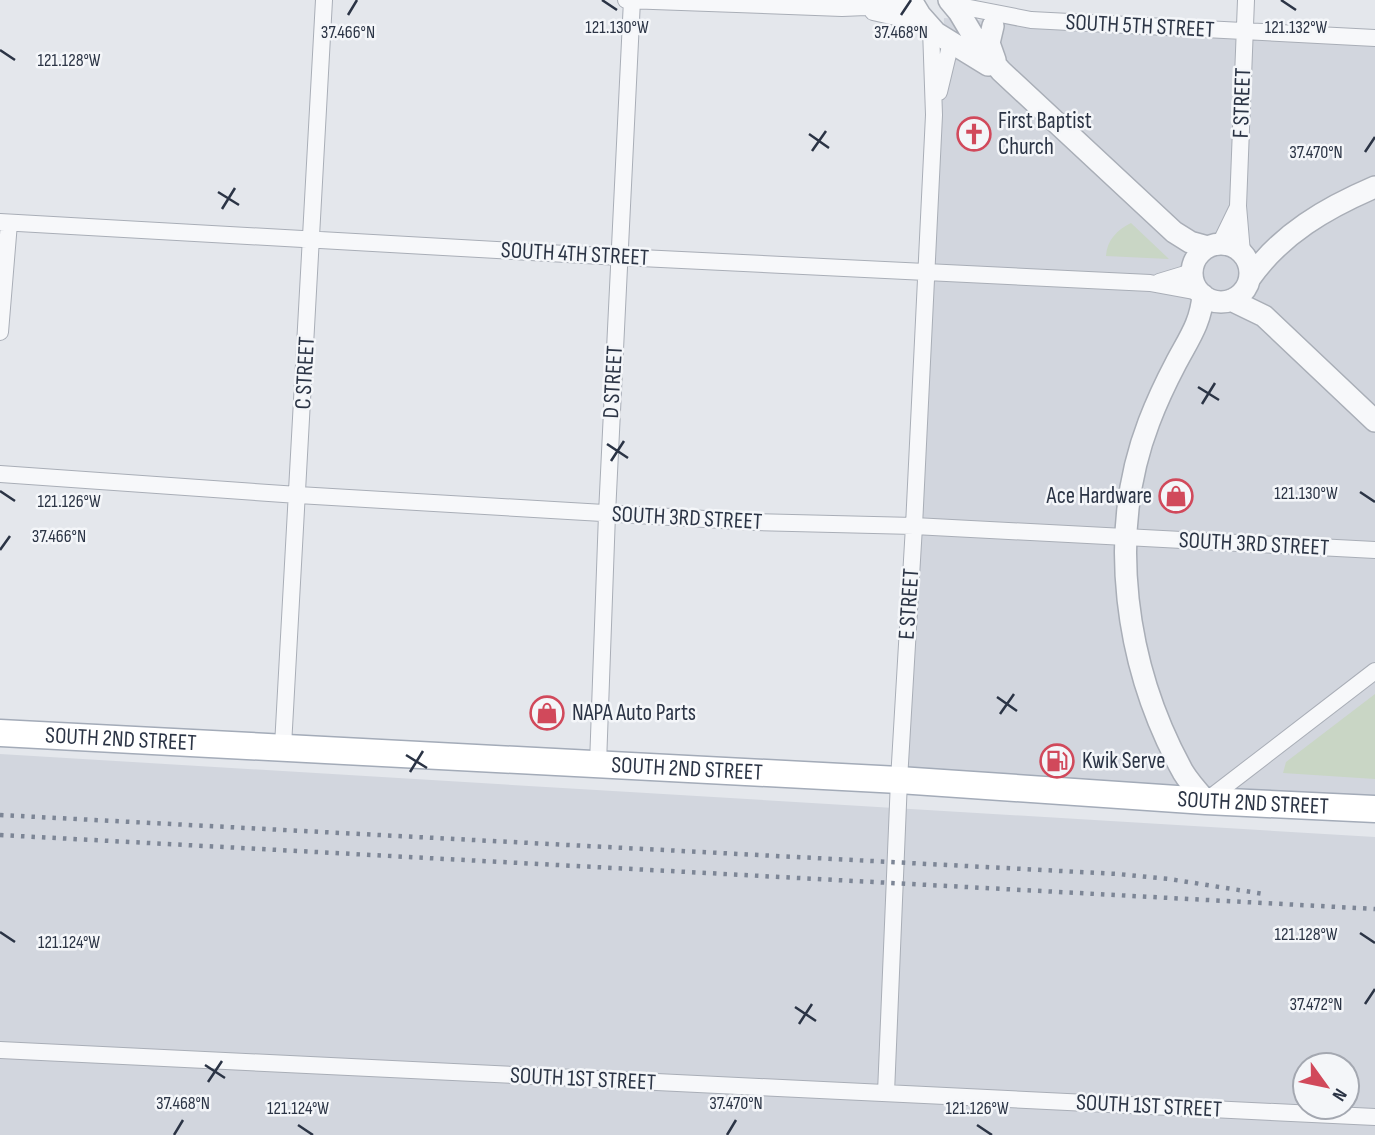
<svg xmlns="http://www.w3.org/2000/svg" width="1375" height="1135" font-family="'Sofia Sans Condensed',sans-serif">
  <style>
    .built { fill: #d2d6de; fill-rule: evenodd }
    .green { fill: #c9d6c5 }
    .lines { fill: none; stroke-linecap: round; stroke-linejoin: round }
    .minor-casing { stroke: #a9aeb7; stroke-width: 18 }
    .tertiary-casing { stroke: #a9aeb7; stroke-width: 24 }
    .primary-casing { stroke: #a3abb8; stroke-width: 29 }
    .minor { stroke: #f7f8fa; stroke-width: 16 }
    .tertiary { stroke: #f7f8fa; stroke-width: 21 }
    .primary { stroke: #fff; stroke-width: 26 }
    .rail { stroke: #7d8696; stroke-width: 4.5; stroke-dasharray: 3.5 7; stroke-linecap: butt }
    .ticks { fill: none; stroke: #2b3445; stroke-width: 2.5 }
    .labels { text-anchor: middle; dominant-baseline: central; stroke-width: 5; stroke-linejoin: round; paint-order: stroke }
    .street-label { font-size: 23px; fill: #2b3445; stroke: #f4f6f9 }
    .poi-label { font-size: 23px; fill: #2b3445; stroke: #f4f6f9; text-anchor: start }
    .ticks-label { font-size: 18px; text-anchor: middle; fill: #2b3445; stroke: #f4f6f9; stroke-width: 5; stroke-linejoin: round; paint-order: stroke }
  </style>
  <rect width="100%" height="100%" fill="#e4e7ec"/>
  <path class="built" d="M 944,18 L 1375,45 L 1375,815 L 905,771 Z
    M 0,754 L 1375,837 L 1375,1135 L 0,1135 ZM 1305,1065 L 1347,1065 L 1347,1107 L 1305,1107 Z"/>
  <path class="green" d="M 1131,223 L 1169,259 L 1106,256 C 1107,240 1117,230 1131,223 Z
    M 1375,694 L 1375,779 L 1283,773 L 1286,762 Z"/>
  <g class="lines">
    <defs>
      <path id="minor" d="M 626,0 L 842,8 L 914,5
        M 954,5 L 1031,20 L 1375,38
        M 873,12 L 927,24
        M 939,92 L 951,42
        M 0,222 L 620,257 L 1150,283 L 1199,292
        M 1220,244 L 1237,209
        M 1242,253 L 1238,206 L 1246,0
        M 1159,282 L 1192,272
        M 0,332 L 9,223
        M 0,474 L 298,495 L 756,522 L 914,526 L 1375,550
        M 283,746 L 324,0
        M 598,764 L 607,514 L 632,0
        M 1206,801 L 1375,671
        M 0,1050 L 1375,1117
        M 886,1093 L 899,780 L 914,526 L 934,115 L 931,29"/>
      <path id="tertiary" d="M 911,0 L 920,15 L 936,33 L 988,65
        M 949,0 L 959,12 L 978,44 L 1001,71 L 1174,232 L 1190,242 L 1208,247
        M 886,6 L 889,0
        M 993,26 L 989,43 L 995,60
        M1192 273a29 29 0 1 1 58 0a29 29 0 1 1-58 0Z
        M 1250,278 C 1281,234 1326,208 1375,187
        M 1203,295 C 1201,323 1188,340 1176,363 C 1166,382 1157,401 1149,422 C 1106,534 1125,667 1183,772 C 1189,782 1198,792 1206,801
        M 1231,300 L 1264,316 L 1375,421"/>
      <g id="primary">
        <path id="s1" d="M 0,733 L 899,780 L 1206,801 L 1375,809"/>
      </g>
    </defs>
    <use href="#minor" class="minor-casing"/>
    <use href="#tertiary" class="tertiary-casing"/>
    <use href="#primary" class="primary-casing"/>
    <use href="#minor" class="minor"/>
    <use href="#tertiary" class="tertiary"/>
    <use href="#primary" class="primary"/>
    <path class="rail" d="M 0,815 L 1118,874 L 1169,879 L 1264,894
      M 0,835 L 1375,909"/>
  </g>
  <path class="ticks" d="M 602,0 L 617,10M 1281,0 L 1296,10M 348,15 L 357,0M 901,15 L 911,0M 0,50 L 15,60M 809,134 L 829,148M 812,151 L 826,131M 1365,152 L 1375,137M 218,192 L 239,205M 222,209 L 235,188M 1198,387 L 1219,400M 1202,404 L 1215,383M 607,444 L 628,458M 611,461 L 624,441M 0,491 L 15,501M 1360,492 L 1375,502M 0,550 L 10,536M 997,697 L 1017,711M 1000,714 L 1014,694M 406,755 L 427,768M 410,772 L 423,751M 0,932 L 15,942M 1360,933 L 1375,943M 1365,1004 L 1375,989M 795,1007 L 816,1021M 799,1024 L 812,1004M 205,1065 L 225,1078M 208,1082 L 222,1061M 298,1125 L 313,1135M 977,1125 L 992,1135M 174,1135 L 183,1120M 727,1135 L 736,1120"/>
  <defs>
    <symbol id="church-ring" viewBox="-11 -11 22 22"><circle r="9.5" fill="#f4f6f9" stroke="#d1495b" stroke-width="1.5"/><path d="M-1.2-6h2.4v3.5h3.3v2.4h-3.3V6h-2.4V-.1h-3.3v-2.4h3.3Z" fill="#d1495b"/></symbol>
    <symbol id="shop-ring" viewBox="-11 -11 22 22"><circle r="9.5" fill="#f4f6f9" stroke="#d1495b" stroke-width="1.5"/><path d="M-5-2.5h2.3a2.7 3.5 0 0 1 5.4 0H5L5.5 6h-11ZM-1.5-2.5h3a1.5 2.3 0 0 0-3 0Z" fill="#d1495b"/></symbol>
    <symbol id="fuel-ring" viewBox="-11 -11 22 22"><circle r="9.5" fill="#f4f6f9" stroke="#d1495b" stroke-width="1.5"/><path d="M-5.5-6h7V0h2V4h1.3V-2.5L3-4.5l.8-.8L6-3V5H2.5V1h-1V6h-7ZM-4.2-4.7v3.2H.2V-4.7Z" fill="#d1495b"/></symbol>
  </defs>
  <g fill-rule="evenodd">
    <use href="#church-ring" x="955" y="115" width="38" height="38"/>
    <use href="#shop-ring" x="1157" y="477" width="38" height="38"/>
    <use href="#shop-ring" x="528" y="694" width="38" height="38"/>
    <use href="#fuel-ring" x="1038" y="742" width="38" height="38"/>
  </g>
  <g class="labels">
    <g class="street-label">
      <text transform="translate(1140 26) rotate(3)">SOUTH 5TH STREET</text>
      <text transform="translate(1242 103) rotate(-88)">F STREET</text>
      <text transform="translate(575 254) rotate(3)">SOUTH 4TH STREET</text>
      <text transform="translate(305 373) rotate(-87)">C STREET</text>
      <text transform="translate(613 382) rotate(-87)">D STREET</text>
      <text transform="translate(687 518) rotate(3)">SOUTH 3RD STREET</text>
      <text transform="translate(1254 544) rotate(3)">SOUTH 3RD STREET</text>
      <text transform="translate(909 604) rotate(-86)">E STREET</text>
      <text stroke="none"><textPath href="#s1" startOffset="121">SOUTH 2ND STREET</textPath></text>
      <text stroke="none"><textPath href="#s1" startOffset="688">SOUTH 2ND STREET</textPath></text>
      <text stroke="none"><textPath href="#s1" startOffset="1255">SOUTH 2ND STREET</textPath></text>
      <text transform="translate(583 1079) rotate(3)">SOUTH 1ST STREET</text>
      <text transform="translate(1149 1106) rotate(3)">SOUTH 1ST STREET</text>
    </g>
    <g class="poi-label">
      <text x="998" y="121">First Baptist<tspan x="998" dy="26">Church</tspan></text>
      <text x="1152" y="496" text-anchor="end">Ace Hardware</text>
      <text x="572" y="713">NAPA Auto Parts</text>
      <text x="1082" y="761">Kwik Serve</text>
    </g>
  </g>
  <g class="ticks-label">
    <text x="617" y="33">121.130°W</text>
    <text x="1296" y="33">121.132°W</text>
    <text x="348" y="38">37.466°N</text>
    <text x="901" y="38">37.468°N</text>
    <text x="69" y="66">121.128°W</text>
    <text x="1316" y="158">37.470°N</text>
    <text x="1306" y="499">121.130°W</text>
    <text x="69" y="507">121.126°W</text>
    <text x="59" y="542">37.466°N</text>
    <text x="1306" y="940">121.128°W</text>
    <text x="69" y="948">121.124°W</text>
    <text x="1316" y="1010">37.472°N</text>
    <text x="183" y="1109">37.468°N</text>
    <text x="736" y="1109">37.470°N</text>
    <text x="298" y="1114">121.124°W</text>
    <text x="977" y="1114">121.126°W</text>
  </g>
  <g transform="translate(1326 1086) rotate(123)"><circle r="33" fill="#f4f6f9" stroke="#a4a8b1" stroke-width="2"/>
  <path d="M0-5L12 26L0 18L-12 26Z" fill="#d1495b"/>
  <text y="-10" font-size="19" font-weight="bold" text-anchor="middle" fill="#2b3445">N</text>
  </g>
</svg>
